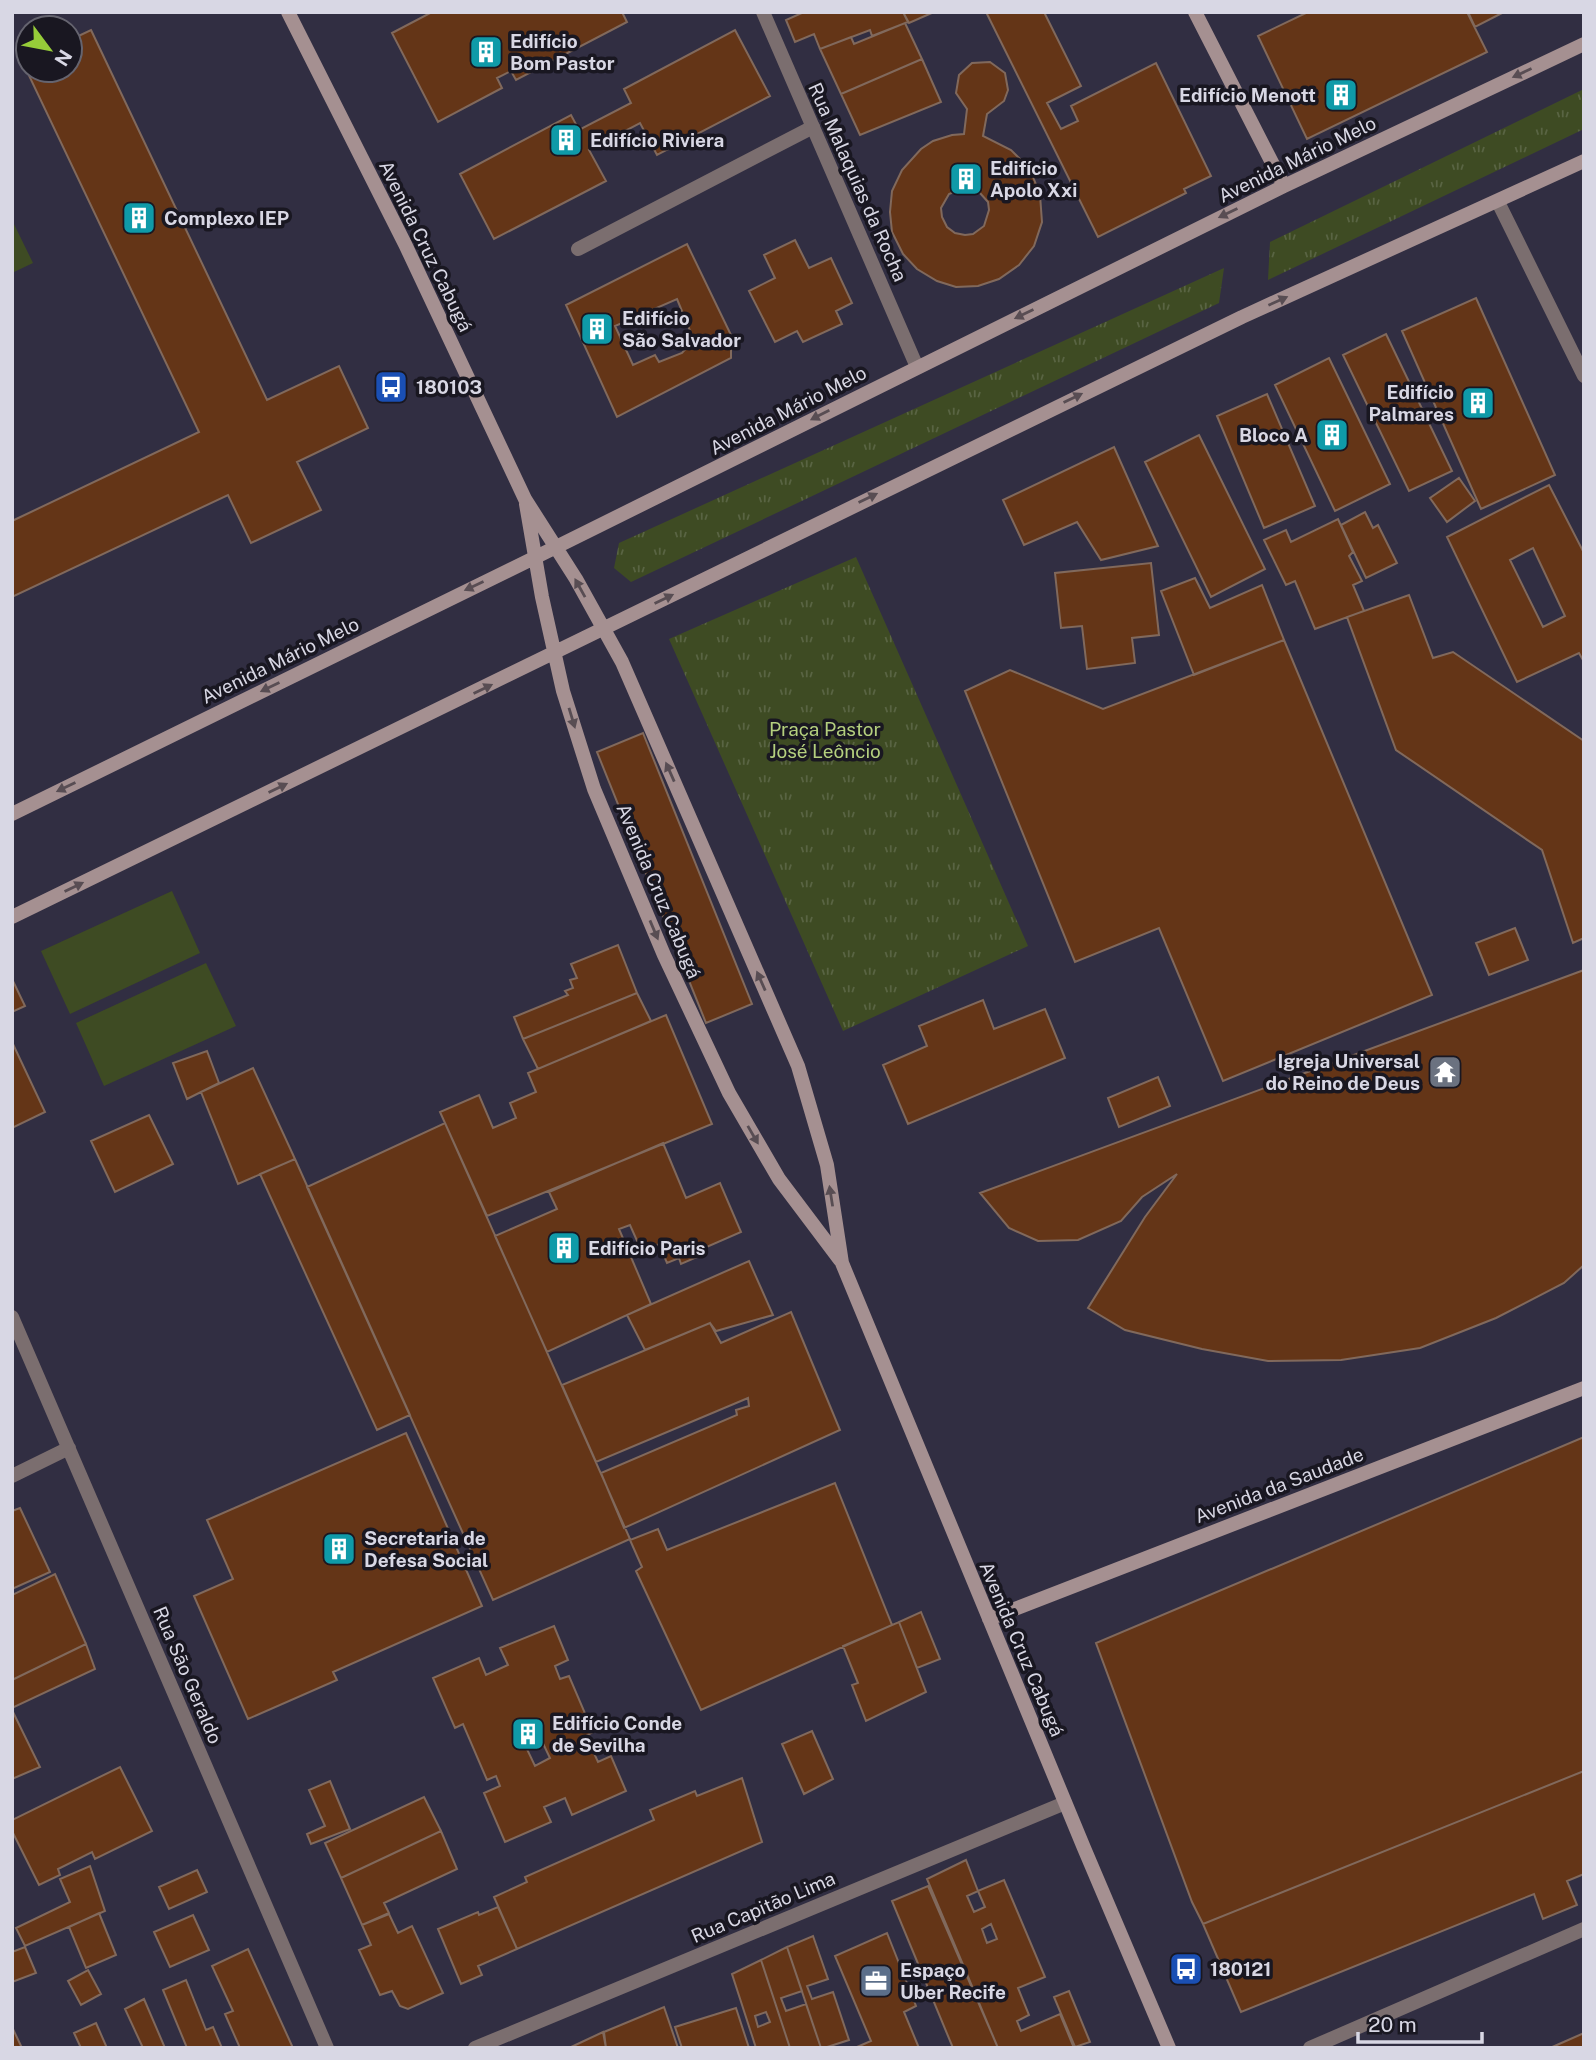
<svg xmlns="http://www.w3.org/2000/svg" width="1596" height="2060" font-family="'Public Sans',sans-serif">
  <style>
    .park { fill: url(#park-tufts) }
    .pitch { fill: #3e4b23 }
    .building { fill: #643517; stroke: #81695c; stroke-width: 2; fill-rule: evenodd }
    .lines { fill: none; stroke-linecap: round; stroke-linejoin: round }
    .lane { stroke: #7b6e6f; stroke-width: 14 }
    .street { stroke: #7b6e6f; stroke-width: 14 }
    .secondary { stroke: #a59091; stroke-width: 14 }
    .oneway { fill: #584d53 }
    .labels { text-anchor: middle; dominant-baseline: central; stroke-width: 7; stroke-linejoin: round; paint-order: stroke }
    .poi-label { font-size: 19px; font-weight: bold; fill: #d8d7e4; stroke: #191721; text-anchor: start }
    .street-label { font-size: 19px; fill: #d8d7e4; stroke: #191721 }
    .park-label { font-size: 19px; fill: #b4cf7e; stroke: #191721 }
  </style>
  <defs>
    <pattern id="park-tufts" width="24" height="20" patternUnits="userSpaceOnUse" patternTransform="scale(1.75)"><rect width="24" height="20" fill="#3e4b23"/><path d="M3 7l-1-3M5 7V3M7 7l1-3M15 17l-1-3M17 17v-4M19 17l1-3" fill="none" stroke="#596443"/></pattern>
  </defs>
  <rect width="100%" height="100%" fill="#312e42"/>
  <path class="park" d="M 1584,89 L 1584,129 L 1268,280 L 1270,242 Z
    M 1224,268 L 1219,303 L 631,582 L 614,568 L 619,543 Z
    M 856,557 L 1028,946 L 843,1031 L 669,639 Z"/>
  <path class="pitch" d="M 12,220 L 33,263 L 12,273 Z
    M 172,891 L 200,953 L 70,1014 L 41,951 Z
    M 206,963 L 236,1026 L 104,1086 L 76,1023 Z"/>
  <path class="building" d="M 432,12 L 622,12 L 627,22 L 516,80 L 511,71 L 497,78 L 502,88 L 438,122 L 392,33 Z
    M 804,12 L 903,12 L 908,22 L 872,36 L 870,30 L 820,49 L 814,34 L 795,42 L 786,20 Z
    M 903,12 L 934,12 L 909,23 Z
    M 986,12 L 1044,12 L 1081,86 L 1047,103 L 1061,129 L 1078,121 L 1071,106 L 1156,63 L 1211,176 L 1184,189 L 1186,193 L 1098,237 Z
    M 1308,12 L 1467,12 L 1487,52 L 1307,139 L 1258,36 Z
    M 1468,12 L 1504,12 L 1475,27 Z
    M 905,23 L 922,59 L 841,94 L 820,49 L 851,37 L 854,44 Z
    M 91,30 L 267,400 L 339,366 L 368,428 L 297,462 L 321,510 L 251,543 L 228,495 L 12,597 L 12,521 L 199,432 L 23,63 L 28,60 L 28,70 L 70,70 L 70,40 Z
    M 735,30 L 770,96 L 657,155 L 640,123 L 589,150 L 606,181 L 494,239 L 460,174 L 571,115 L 579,130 L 631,103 L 624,89 Z
    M 922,59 L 941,102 L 860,135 L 841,94 Z
    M 990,62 L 1005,73 L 1008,90 L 1004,101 L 987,114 L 983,136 L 1011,150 L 1030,169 L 1040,195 L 1042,222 L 1034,246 L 1019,265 L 999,279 L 978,286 L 956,287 L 937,281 L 917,269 L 903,254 L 892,232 L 890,212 L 892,191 L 902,170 L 921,149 L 933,141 L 952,135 L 964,134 L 967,109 L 956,93 L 959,75 L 972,63 ZM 964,188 L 973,188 L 980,193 L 988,202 L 989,210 L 984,226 L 973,234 L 965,235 L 955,233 L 947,227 L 942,217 L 941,208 L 949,194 Z
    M 795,240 L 809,268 L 831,258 L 852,303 L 836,311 L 842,324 L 803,342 L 797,331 L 775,342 L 749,291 L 775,278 L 764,255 Z
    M 687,244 L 731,335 L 731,358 L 617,417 L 566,305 ZM 677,299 L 691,333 L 692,342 L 682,353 L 659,362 L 655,355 L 633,365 L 615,326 Z
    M 1476,298 L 1555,475 L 1481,509 L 1402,331 Z
    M 1386,334 L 1452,471 L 1409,491 L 1343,355 Z
    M 1329,358 L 1390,484 L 1335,511 L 1275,385 Z
    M 1267,394 L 1315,506 L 1264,528 L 1217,416 Z
    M 1199,435 L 1265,569 L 1211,597 L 1145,462 Z
    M 1114,447 L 1158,546 L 1101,560 L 1077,522 L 1024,545 L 1003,500 Z
    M 1459,478 L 1475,501 L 1447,522 L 1430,498 Z
    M 1549,485 L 1584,553 L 1584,662 L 1579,653 L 1517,682 L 1447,537 Z
    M 1365,512 L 1373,528 L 1378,525 L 1397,563 L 1366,578 L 1341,525 Z
    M 1338,519 L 1353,552 L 1349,556 L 1362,581 L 1353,585 L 1364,611 L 1315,629 L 1295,581 L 1286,585 L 1264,540 L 1286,530 L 1291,542 Z
    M 1533,548 L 1565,616 L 1543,627 L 1510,560 Z
    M 1151,563 L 1159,635 L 1132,638 L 1135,663 L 1087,669 L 1082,626 L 1061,628 L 1055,573 Z
    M 1195,578 L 1210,608 L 1262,585 L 1284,640 L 1194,675 L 1161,591 Z
    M 1409,595 L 1433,658 L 1453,652 L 1584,741 L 1584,938 L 1573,943 L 1542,850 L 1396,750 L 1347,617 Z
    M 1284,640 L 1432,995 L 1223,1081 L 1159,928 L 1075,962 L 965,691 L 1010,670 L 1103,709 Z
    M 643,733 L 752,1004 L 706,1023 L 597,752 Z
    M 1515,928 L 1528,960 L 1489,975 L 1476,943 Z
    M 618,945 L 637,993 L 523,1039 L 514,1017 L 568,995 L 565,991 L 573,988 L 570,980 L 577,978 L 571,964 Z
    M 1584,970 L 1584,1265 L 1564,1283 L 1496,1318 L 1420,1348 L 1341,1360 L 1268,1361 L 1202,1349 L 1125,1330 L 1088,1308 L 1145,1217 L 1177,1174 L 1142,1197 L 1121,1221 L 1078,1240 L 1038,1241 L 1009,1228 L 980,1193 Z
    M 12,979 L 25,1006 L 12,1012 Z
    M 637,993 L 651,1021 L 538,1069 L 523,1039 Z
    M 983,1000 L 994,1029 L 1045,1009 L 1065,1058 L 908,1124 L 883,1065 L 927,1046 L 919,1026 Z
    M 666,1015 L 712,1124 L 487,1216 L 440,1112 L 479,1095 L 493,1128 L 516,1118 L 510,1103 L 536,1092 L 528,1073 Z
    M 12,1042 L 45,1112 L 12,1128 Z
    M 207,1051 L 219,1083 L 187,1099 L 173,1063 Z
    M 253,1068 L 295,1159 L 238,1184 L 201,1092 Z
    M 1158,1077 L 1170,1106 L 1119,1127 L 1108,1098 Z
    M 149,1115 L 173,1164 L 115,1192 L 91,1141 Z
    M 445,1123 L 630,1539 L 493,1600 L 307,1187 Z
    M 663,1143 L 686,1198 L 720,1183 L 741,1232 L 695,1252 L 697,1257 L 681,1264 L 679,1258 L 667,1263 L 659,1244 L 642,1252 L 630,1225 L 619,1229 L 651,1304 L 547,1352 L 495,1236 L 557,1209 L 549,1192 Z
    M 295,1159 L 410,1415 L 377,1430 L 260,1174 Z
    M 749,1261 L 773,1315 L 716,1331 L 710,1323 L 645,1350 L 627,1315 Z
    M 791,1312 L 840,1430 L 624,1528 L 601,1473 L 737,1415 L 736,1410 L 749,1406 L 748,1398 L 596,1462 L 562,1385 L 710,1323 L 721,1343 Z
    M 406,1433 L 482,1606 L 333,1672 L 337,1680 L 248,1719 L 194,1596 L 233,1579 L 207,1520 Z
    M 1584,1437 L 1584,1771 L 1203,1924 L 1192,1902 L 1096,1643 Z
    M 835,1483 L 892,1625 L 701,1710 L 636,1571 L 642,1567 L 630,1540 L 658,1529 L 667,1550 Z
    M 20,1508 L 50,1572 L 12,1589 L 12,1511 Z
    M 55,1574 L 86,1644 L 12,1680 L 12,1595 Z
    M 921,1612 L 940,1659 L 917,1668 L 899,1622 Z
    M 899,1622 L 926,1692 L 866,1721 L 852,1685 L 858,1683 L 843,1646 Z
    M 554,1626 L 568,1660 L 555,1666 L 560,1679 L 569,1676 L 593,1732 L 586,1736 L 598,1762 L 611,1756 L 626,1791 L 572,1815 L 565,1798 L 544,1807 L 551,1822 L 505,1842 L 484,1793 L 500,1786 L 496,1776 L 487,1780 L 463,1724 L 455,1728 L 433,1678 L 479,1658 L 486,1675 L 508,1665 L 500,1648 Z
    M 86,1644 L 95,1669 L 12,1708 L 12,1680 Z
    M 12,1710 L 40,1767 L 12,1779 Z
    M 812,1731 L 833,1779 L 804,1794 L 782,1744 Z
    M 539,1735 L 550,1758 L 535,1766 L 524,1743 Z
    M 120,1767 L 152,1831 L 95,1859 L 92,1852 L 58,1869 L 60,1875 L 39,1885 L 12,1831 L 12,1820 Z
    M 1584,1771 L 1584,1874 L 1567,1881 L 1577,1905 L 1543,1919 L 1534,1894 L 1241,2012 L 1203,1924 Z
    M 742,1778 L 762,1842 L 517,1949 L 494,1897 L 527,1882 L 525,1877 L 654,1820 L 650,1810 L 695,1791 L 697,1796 Z
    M 330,1781 L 350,1829 L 311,1844 L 307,1834 L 325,1826 L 309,1790 Z
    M 424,1797 L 441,1831 L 341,1878 L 325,1843 Z
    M 441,1831 L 457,1869 L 384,1903 L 389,1913 L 362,1925 L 341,1878 Z
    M 966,1860 L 978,1891 L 1004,1880 L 1045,1977 L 1018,1988 L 1029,2015 L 1017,2021 L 1021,2031 L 1060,2014 L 1074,2048 L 998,2048 L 927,1879 Z
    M 90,1866 L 105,1911 L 25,1946 L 16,1928 L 70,1902 L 60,1879 Z
    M 197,1870 L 207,1892 L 169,1909 L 159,1887 Z
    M 928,1886 L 998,2048 L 953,2048 L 892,1901 Z
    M 978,1891 L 985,1907 L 974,1912 L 967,1896 Z
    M 498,1907 L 517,1949 L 478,1966 L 482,1975 L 461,1984 L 438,1929 L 478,1912 L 479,1915 Z
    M 99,1913 L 116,1955 L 86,1968 L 69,1927 Z
    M 389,1914 L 398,1933 L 412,1926 L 443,1993 L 408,2009 L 400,2006 L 392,1991 L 380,1995 L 359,1950 L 371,1945 L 362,1925 Z
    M 193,1915 L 209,1950 L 170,1967 L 154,1932 Z
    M 991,1924 L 997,1939 L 987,1943 L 982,1929 Z
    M 887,1933 L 916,2006 L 904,2012 L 919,2048 L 857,2047 L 871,2041 L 835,1956 Z
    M 813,1936 L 828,1979 L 807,1986 L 812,1999 L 833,1992 L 849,2040 L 824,2048 L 821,2048 L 787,1947 Z
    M 25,1947 L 36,1973 L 12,1982 L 12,1952 Z
    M 787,1947 L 802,1991 L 781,1998 L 786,2011 L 806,2004 L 821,2048 L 790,2048 L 761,1960 Z
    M 248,1949 L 293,2048 L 240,2048 L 225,2014 L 233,2011 L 212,1966 Z
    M 761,1960 L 790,2048 L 756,2048 L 732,1974 Z
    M 88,1970 L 101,1994 L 81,2005 L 68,1981 Z
    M 186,1980 L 206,2030 L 213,2027 L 222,2048 L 187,2048 L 163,1990 Z
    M 1069,1991 L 1090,2042 L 1075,2047 L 1054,1997 Z
    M 144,1999 L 165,2048 L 143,2048 L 125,2009 Z
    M 664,2007 L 678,2048 L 606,2048 L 604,2032 Z
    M 736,2008 L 749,2048 L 682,2048 L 675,2027 Z
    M 766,2012 L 770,2022 L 758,2027 L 755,2016 Z
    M 96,2023 L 107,2048 L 81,2048 L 74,2033 Z
    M 12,2027 L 22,2048 L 12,2048 Z
    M 603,2032 L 606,2048 L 569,2048 Z
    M 1584,2033 L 1584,2048 L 1550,2048 Z"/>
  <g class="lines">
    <path class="lane" d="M 578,249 L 813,127
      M 1310,2048 L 1584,1929"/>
    <path class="street" d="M 763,12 L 917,367
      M 1498,202 L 1584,376
      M 12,1317 L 327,2048
      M 12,1476 L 69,1448
      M 475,2048 L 1065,1803"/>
    <path class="secondary" d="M 288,12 L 405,244 L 525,499 L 576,579 L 622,662 L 798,1066 L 827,1165 L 842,1263 L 1084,1848 L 1169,2048
      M 1195,12 L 1284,186
      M 526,504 L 542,597 L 563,691 L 594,789 L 664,955 L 729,1093 L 779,1179 L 840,1260
      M 12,814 L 536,557 L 1284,186 L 1584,44
      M 12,917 L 1242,317 L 1584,161
      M 989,1619 L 1584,1388"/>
  </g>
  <defs><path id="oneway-solid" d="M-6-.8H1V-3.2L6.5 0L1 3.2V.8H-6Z" transform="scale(1.75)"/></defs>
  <g class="oneway">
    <use href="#oneway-solid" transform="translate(1522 73) rotate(155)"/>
    <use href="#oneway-solid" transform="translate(1228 213) rotate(154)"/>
    <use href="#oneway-solid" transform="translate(1278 301) rotate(-24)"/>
    <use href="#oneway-solid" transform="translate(1024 314) rotate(154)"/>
    <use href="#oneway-solid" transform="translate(1073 398) rotate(-26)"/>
    <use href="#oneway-solid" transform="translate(820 415) rotate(153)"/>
    <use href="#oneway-solid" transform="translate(868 498) rotate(-26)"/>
    <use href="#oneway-solid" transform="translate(474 586) rotate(155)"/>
    <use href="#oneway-solid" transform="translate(580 588) rotate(-119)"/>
    <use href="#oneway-solid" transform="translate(664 599) rotate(-26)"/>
    <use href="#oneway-solid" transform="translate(270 687) rotate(154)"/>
    <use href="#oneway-solid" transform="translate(483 689) rotate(-26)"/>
    <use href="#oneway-solid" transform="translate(572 718) rotate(73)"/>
    <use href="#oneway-solid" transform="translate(670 772) rotate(-114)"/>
    <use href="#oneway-solid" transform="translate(66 787) rotate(154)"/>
    <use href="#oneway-solid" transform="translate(278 788) rotate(-26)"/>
    <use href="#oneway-solid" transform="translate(74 887) rotate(-26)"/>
    <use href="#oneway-solid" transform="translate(654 930) rotate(67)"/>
    <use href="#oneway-solid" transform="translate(761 981) rotate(-114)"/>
    <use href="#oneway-solid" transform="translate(753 1135) rotate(60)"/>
    <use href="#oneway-solid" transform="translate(831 1196) rotate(-99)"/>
  </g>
  <defs>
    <symbol id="building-square" viewBox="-11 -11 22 22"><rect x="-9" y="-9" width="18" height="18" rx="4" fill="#0f9aa8" stroke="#191721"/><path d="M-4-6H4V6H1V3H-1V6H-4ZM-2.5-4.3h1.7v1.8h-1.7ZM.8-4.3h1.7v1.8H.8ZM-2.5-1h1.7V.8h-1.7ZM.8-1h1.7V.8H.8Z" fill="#fff"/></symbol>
    <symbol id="bus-square" viewBox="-11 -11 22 22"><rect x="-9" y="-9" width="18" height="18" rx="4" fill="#1a4fb4" stroke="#191721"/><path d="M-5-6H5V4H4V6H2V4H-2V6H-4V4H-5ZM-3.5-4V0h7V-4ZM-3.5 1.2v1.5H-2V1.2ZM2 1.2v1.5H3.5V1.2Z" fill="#fff"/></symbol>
    <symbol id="temple-square" viewBox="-11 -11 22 22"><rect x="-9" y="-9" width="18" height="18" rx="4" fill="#6b7280" stroke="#191721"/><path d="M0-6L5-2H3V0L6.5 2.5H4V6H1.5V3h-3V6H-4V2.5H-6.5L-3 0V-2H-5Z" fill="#fff"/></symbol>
    <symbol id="office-square" viewBox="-11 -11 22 22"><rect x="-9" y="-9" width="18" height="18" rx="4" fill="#5c6f8a" stroke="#191721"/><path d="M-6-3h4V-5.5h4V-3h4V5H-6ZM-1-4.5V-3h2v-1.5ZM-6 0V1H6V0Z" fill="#fff"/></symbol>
  </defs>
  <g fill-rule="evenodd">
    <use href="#building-square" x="467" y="33" width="38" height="38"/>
    <use href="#building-square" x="1322" y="76" width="38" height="38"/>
    <use href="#building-square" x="547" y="121" width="38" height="38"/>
    <use href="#building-square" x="947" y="160" width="38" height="38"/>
    <use href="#building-square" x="120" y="199" width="38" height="38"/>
    <use href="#building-square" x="578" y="310" width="38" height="38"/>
    <use href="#bus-square" x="372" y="368" width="38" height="38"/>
    <use href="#building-square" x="1459" y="384" width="38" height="38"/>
    <use href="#building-square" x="1313" y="416" width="38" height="38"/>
    <use href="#temple-square" x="1426" y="1053" width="38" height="38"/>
    <use href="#building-square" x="545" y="1229" width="38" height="38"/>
    <use href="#building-square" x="320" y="1530" width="38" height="38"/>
    <use href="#building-square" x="509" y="1715" width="38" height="38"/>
    <use href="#bus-square" x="1167" y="1950" width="38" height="38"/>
    <use href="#office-square" x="857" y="1962" width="38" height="38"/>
  </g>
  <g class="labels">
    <g class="poi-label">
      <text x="510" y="41">Edifício<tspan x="510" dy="22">Bom Pastor</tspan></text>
      <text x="1316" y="95" text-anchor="end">Edifício Menott</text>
      <text x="590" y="140">Edifício Riviera</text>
      <text x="990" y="168">Edifício<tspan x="990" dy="22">Apolo Xxi</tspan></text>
      <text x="164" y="218">Complexo IEP</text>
      <text x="622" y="318">Edifício<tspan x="622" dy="22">São Salvador</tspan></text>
      <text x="416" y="387">180103</text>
      <text x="1454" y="392" text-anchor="end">Edifício<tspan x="1454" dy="22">Palmares</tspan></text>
      <text x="1308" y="435" text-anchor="end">Bloco A</text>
      <text x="1420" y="1061" text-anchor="end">Igreja Universal<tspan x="1420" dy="22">do Reino de Deus</tspan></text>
      <text x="588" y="1248">Edifício Paris</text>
      <text x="364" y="1538">Secretaria de<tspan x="364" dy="22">Defesa Social</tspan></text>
      <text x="552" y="1723">Edifício Conde<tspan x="552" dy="22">de Sevilha</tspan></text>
      <text x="1210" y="1969">180121</text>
      <text x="900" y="1970">Espaço<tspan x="900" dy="22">Uber Recife</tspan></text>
    </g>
    <g class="street-label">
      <text transform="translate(1297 159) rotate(-26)">Avenida Mário Melo</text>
      <text transform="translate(858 182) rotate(66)">Rua Malaquias da Rocha</text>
      <text transform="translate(426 246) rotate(64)">Avenida Cruz Cabugá</text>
      <text transform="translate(788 410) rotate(-27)">Avenida Mário Melo</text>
      <text transform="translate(280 660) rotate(-26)">Avenida Mário Melo</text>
      <text transform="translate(659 891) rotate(67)">Avenida Cruz Cabugá</text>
      <text transform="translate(1279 1485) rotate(-21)">Avenida da Saudade</text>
      <text transform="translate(1022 1649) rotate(67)">Avenida Cruz Cabugá</text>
      <text transform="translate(188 1675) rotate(67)">Rua São Geraldo</text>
      <text transform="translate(763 1907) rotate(-23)">Rua Capitão Lima</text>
    </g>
    <g class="park-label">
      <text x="825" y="729">Praça Pastor<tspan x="825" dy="22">José Leôncio</tspan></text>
    </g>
  </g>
  <rect width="1596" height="2060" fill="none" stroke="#d8d7e4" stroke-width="28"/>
  <g transform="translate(49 49) rotate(122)"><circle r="33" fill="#191721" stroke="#65646f" stroke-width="2"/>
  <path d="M0-5L12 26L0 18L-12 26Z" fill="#96cc39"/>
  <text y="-10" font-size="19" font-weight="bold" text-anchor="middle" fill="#d8d7e4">N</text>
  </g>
  <path d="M1358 2032v10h124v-10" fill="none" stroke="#d8d7e4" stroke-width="3.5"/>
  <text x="1368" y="2032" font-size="21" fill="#d8d7e4" stroke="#191721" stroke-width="5" paint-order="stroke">20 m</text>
</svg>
